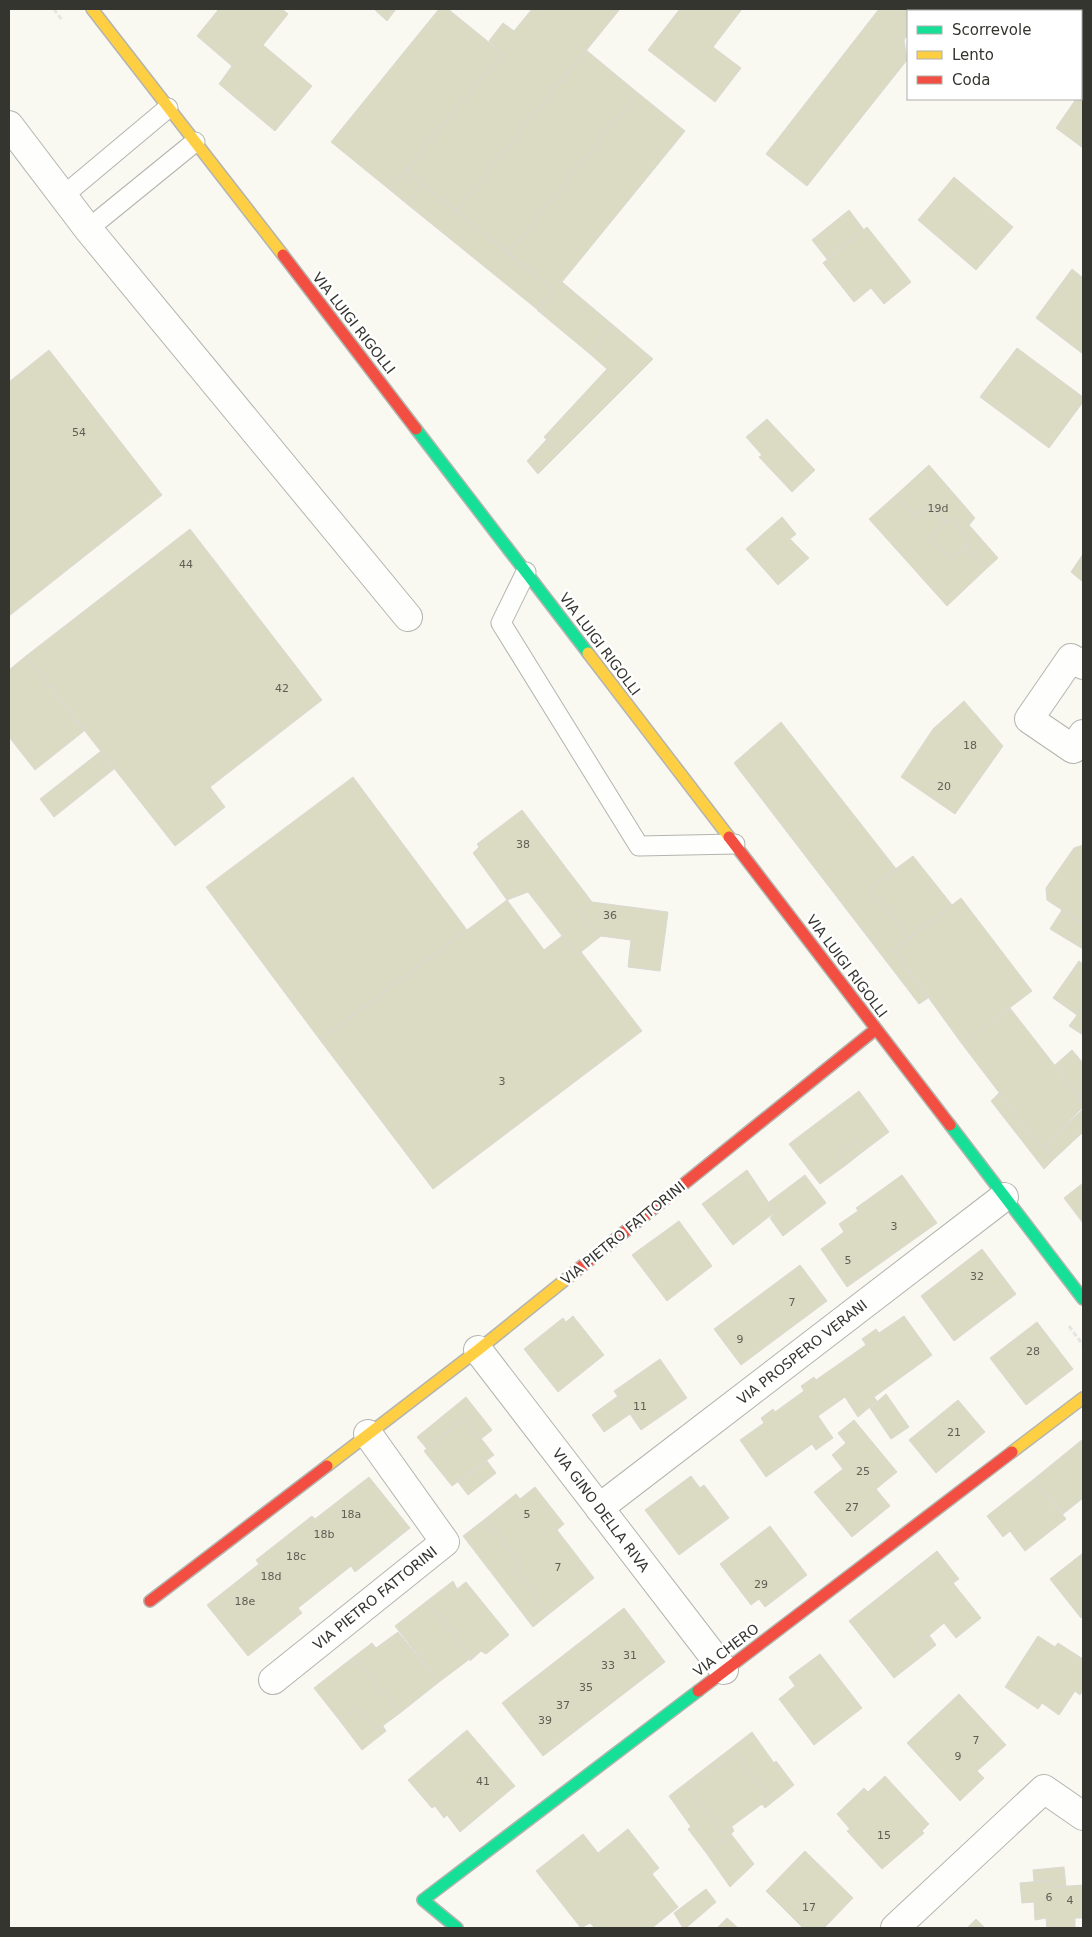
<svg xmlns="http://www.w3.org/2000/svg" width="1092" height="1937" font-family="'DejaVu Sans',sans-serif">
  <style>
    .building { fill: #dbdbc4; stroke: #d9d9d3 }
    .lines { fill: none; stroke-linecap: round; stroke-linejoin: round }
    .lane-casing { stroke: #b4b4af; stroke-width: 21 }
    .street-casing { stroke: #b4b4af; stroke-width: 30 }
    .fast-casing { stroke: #b4b4af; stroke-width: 14 }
    .slow-casing { stroke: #b4b4af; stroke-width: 14 }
    .jam-casing { stroke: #b4b4af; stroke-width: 14 }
    .path { stroke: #e5e5e2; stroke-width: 3; stroke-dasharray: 5 2.5; stroke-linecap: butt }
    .lane { stroke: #fefefd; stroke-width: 19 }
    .street { stroke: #fefefd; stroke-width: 28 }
    .fast { stroke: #16e098; stroke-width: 11 }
    .slow { stroke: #ffcf43; stroke-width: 11 }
    .jam { stroke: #f24e42; stroke-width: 11 }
    .labels { text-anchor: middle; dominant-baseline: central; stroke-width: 5; stroke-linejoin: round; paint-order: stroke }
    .number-label { font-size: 11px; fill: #5e5e55 }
    .street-label { font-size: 14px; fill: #353530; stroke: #fff }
  </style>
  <rect width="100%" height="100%" fill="#f9f9f2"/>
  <path class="building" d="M 219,9 L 282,9 L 288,14 L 263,45 L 312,86 L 275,131 L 219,84 L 232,66 L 197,36 Z
    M 374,9 L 396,9 L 387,21 Z
    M 439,9 L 448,9 L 502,53 L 390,190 L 331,142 Z
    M 532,9 L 620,9 L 456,211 L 406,170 L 502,53 L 489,41 L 503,23 L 514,31 Z
    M 680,9 L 742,9 L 713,47 L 741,68 L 715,102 L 648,50 Z
    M 879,9 L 944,9 L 942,11 L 908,11 L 908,34 L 904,40 L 907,60 L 807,186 L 766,154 Z
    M 991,9 L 1083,9 L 1083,18 L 1081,21 L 1081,11 L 995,11 Z
    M 586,50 L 638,93 L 508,253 L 456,211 Z
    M 1083,89 L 1083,148 L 1056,128 L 1076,99 L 1081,99 Z
    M 638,93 L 685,131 L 562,282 L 613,325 L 590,354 L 537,310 L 553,289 L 508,253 Z
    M 406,170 L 423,184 L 407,204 L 390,190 Z
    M 954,177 L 1013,227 L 976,270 L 918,220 Z
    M 423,184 L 553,289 L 538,310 L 407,204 Z
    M 849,210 L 864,230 L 827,259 L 812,240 Z
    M 867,227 L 911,282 L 884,304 L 871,288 L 854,302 L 823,263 Z
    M 1072,269 L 1083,278 L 1083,354 L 1036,318 Z
    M 613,325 L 653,359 L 559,453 L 544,437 L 607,369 L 590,354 Z
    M 1017,348 L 1083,397 L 1083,402 L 1049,448 L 980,397 Z
    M 49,350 L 162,495 L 9,616 L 9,382 Z
    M 767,419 L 815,470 L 792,492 L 759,457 L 762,455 L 746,437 Z
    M 547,439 L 559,453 L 538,474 L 527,461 Z
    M 929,465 L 975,518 L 969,525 L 998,558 L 986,569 L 966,545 L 971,540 L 951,518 L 946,523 L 929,507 L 917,518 L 896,495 Z
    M 896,495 L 917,518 L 929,507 L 946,523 L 930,538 L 950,559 L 966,545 L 986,569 L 947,606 L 869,519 Z
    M 782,517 L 796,534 L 790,539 L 809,558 L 778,585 L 746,549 Z
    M 951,518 L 971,540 L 950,559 L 930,538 Z
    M 190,529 L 322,700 L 210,787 L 225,807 L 175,846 L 26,656 Z
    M 1083,554 L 1083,582 L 1071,572 Z
    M 26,656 L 84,731 L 35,770 L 9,737 L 9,670 Z
    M 964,701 L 1003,746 L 955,814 L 901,777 L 933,729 Z
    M 781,722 L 897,870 L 870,888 L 909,938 L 894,950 L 928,998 L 919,1004 L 734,763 Z
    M 101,751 L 114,769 L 54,817 L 40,799 Z
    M 353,777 L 467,930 L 320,1040 L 206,887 Z
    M 522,810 L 592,902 L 580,912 L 601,936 L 577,955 L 528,892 L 507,900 L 473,853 L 479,847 L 477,844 Z
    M 1083,845 L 1083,924 L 1047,900 L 1046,888 L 1074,848 Z
    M 913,856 L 952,905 L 909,938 L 870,888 Z
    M 961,898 L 1032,991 L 962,1044 L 894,950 Z
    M 507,900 L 544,950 L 562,936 L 577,955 L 581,952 L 642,1031 L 433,1189 L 320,1040 Z
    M 592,902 L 668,912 L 660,971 L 628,967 L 631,940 L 601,936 L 580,912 Z
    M 1062,910 L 1083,924 L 1083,949 L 1050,929 Z
    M 1079,961 L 1083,964 L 1083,1007 L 1077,1015 L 1053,998 Z
    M 1083,1007 L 1083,1035 L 1069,1026 Z
    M 1010,1008 L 1081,1099 L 1079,1101 L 1083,1107 L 1045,1147 L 1042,1144 L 1040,1146 L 962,1044 Z
    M 1072,1050 L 1083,1063 L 1083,1107 L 1079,1101 L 1081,1099 L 1055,1065 Z
    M 859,1091 L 889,1132 L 865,1150 L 856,1139 L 837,1154 L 846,1165 L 820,1184 L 789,1144 Z
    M 999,1093 L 1040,1146 L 1042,1144 L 1054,1159 L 1044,1169 L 991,1101 Z
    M 1083,1109 L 1083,1132 L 1054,1159 L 1045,1147 Z
    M 856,1139 L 865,1150 L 846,1165 L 837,1154 Z
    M 747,1170 L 775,1212 L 733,1245 L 702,1204 Z
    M 805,1175 L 826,1203 L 783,1236 L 770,1218 L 775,1212 L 769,1202 Z
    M 902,1175 L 937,1223 L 847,1287 L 821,1249 L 844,1232 L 839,1224 L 858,1211 L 856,1208 Z
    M 1083,1183 L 1083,1223 L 1064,1198 Z
    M 679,1221 L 712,1266 L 667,1301 L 632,1255 Z
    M 982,1249 L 1016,1294 L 954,1341 L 921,1296 Z
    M 800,1265 L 827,1301 L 741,1365 L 714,1329 Z
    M 573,1316 L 604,1355 L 558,1392 L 524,1349 L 563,1318 L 566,1322 Z
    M 904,1316 L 932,1355 L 874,1397 L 877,1401 L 858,1417 L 845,1397 L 818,1416 L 833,1438 L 816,1450 L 812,1444 L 766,1477 L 740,1440 L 764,1423 L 761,1418 L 773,1409 L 775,1412 L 804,1391 L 801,1386 L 814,1377 L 816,1380 L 866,1345 L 862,1339 L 876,1329 L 879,1333 Z
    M 1037,1322 L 1073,1369 L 1026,1405 L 990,1358 Z
    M 660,1359 L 687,1398 L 641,1430 L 614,1391 Z
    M 886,1394 L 909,1427 L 891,1439 L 870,1408 Z
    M 618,1396 L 630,1414 L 604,1432 L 592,1415 Z
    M 466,1397 L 492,1430 L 481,1439 L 465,1418 L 427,1449 L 417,1437 Z
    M 958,1400 L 985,1432 L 936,1473 L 909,1440 Z
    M 465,1418 L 494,1455 L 452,1486 L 424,1451 Z
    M 854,1420 L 897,1472 L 876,1489 L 890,1506 L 852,1537 L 814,1492 L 843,1469 L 832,1455 L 846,1443 L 838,1433 Z
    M 1083,1439 L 1083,1498 L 1063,1514 L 1034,1479 Z
    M 487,1461 L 496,1473 L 468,1495 L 458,1482 Z
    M 691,1476 L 700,1488 L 704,1485 L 729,1518 L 679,1555 L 645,1510 Z
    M 369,1477 L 410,1528 L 355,1572 L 351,1566 L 298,1608 L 302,1613 L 248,1656 L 207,1605 L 259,1564 L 256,1560 L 312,1516 L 315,1519 Z
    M 1034,1479 L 1066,1519 L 1025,1551 L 1010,1531 L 1003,1537 L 987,1516 Z
    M 535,1487 L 564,1524 L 557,1530 L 594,1578 L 549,1614 L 513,1569 L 520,1563 L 485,1519 L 516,1494 L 520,1499 Z
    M 485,1519 L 520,1563 L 513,1569 L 549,1614 L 533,1627 L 463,1536 Z
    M 770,1526 L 807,1575 L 765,1607 L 759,1599 L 751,1605 L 720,1564 Z
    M 937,1551 L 959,1579 L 953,1583 L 981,1618 L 956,1638 L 944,1623 L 919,1644 L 926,1653 L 894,1678 L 849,1621 Z
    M 1083,1553 L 1083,1616 L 1081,1618 L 1050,1579 Z
    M 453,1581 L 457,1589 L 466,1582 L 509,1635 L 486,1654 L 481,1651 L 470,1661 L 471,1658 L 427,1601 Z
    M 427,1601 L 471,1658 L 439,1682 L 395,1626 Z
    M 624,1608 L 665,1662 L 543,1756 L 502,1703 Z
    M 398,1632 L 439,1682 L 400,1713 L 358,1660 L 351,1666 L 347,1662 L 372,1643 L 376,1648 Z
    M 929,1635 L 936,1645 L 926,1653 L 919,1644 Z
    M 1038,1636 L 1055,1647 L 1058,1643 L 1083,1659 L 1083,1690 L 1080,1695 L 1075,1691 L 1059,1715 L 1042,1703 L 1038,1709 L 1005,1687 Z
    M 820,1654 L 862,1708 L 814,1745 L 779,1699 L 795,1686 L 789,1677 Z
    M 358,1660 L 400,1713 L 377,1730 L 358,1707 L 340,1721 L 314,1688 L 347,1662 L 351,1666 Z
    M 959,1694 L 1006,1745 L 977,1771 L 984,1778 L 960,1801 L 907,1743 Z
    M 358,1707 L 377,1730 L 383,1726 L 386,1731 L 362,1750 L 340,1721 Z
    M 467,1730 L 515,1786 L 460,1832 L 447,1815 L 444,1818 L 435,1806 L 432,1808 L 408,1780 Z
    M 752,1732 L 774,1763 L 776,1761 L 794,1785 L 765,1808 L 762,1804 L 770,1798 L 736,1752 L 691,1788 L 723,1833 L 732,1827 L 734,1831 L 707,1854 L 688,1829 L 691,1827 L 669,1796 Z
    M 736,1752 L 770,1798 L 723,1833 L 691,1788 Z
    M 885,1776 L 929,1824 L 922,1831 L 924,1833 L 882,1869 L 847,1831 L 850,1829 L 837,1814 L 864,1788 L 868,1792 Z
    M 628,1829 L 659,1868 L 652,1874 L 678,1907 L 652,1928 L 595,1928 L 590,1923 L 581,1928 L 536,1871 L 583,1834 L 598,1853 Z
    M 731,1834 L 754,1864 L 730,1887 L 707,1854 Z
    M 805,1851 L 853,1898 L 824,1928 L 803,1928 L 766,1891 Z
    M 1064,1867 L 1066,1887 L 1054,1887 L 1053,1880 L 1034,1881 L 1033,1870 Z
    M 1053,1880 L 1054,1887 L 1083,1885 L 1083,1918 L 1075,1918 L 1075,1928 L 1047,1928 L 1046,1918 L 1035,1920 L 1034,1902 L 1022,1903 L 1020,1883 Z
    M 706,1889 L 716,1902 L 686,1928 L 683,1928 L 674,1913 Z
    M 727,1918 L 738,1928 L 717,1928 Z
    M 976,1919 L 985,1928 L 967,1928 Z"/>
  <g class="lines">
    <defs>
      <path id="lane" d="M 63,196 L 168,108
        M 88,229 L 195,142
        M 526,572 L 501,623 L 639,846 L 735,844"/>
      <path id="street" d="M 9,125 L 88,229 L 408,617
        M 1083,665 L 1071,658 L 1029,719 L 1073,749 L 1083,734
        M 478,1350 L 724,1670
        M 599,1508 L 1004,1197
        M 273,1680 L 445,1542 L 368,1434
        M 895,1928 L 1044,1789 L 1083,1816"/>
      <path id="fast" d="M 416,429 L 588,653
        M 950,1125 L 1083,1299
        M 457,1928 L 423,1900 L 698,1691"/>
      <path id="slow" d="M 92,9 L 283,255
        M 588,653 L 729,837
        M 1012,1452 L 1083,1398
        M 327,1466 L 478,1350 L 576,1271"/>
      <path id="jam" d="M 283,255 L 416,429
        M 729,837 L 950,1125
        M 576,1271 L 876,1029
        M 150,1601 L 327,1466
        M 698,1691 L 1012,1452"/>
    </defs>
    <use href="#lane" class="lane-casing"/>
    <use href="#street" class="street-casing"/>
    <use href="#fast" class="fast-casing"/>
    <use href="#slow" class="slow-casing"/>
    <use href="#jam" class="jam-casing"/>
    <path class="path" d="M 54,9 L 62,20
      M 1069,1326 L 1083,1345"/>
    <use href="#lane" class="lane"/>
    <use href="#street" class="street"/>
    <use href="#fast" class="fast"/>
    <use href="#slow" class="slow"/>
    <use href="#jam" class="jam"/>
  </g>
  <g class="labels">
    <g class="number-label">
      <text x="79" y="432">54</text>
      <text x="938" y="508">19d</text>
      <text x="186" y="564">44</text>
      <text x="282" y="688">42</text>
      <text x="970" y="745">18</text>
      <text x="944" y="786">20</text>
      <text x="523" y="844">38</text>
      <text x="610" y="915">36</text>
      <text x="502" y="1081">3</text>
      <text x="894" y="1226">3</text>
      <text x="848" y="1260">5</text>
      <text x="977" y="1276">32</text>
      <text x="792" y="1302">7</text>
      <text x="740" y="1339">9</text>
      <text x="1033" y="1351">28</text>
      <text x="640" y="1406">11</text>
      <text x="954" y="1432">21</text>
      <text x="863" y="1471">25</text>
      <text x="852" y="1507">27</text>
      <text x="351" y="1514">18a</text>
      <text x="527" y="1514">5</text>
      <text x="324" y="1534">18b</text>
      <text x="296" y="1556">18c</text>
      <text x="558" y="1567">7</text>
      <text x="271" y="1576">18d</text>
      <text x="761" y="1584">29</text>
      <text x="245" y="1601">18e</text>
      <text x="630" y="1655">31</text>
      <text x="608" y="1665">33</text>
      <text x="586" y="1687">35</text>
      <text x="563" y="1705">37</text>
      <text x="545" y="1720">39</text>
      <text x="976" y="1740">7</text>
      <text x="958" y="1756">9</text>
      <text x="483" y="1781">41</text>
      <text x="884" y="1835">15</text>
      <text x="1049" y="1897">6</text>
      <text x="1070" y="1900">4</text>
      <text x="809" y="1907">17</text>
    </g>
    <g class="street-label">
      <text transform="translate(354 323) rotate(52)">VIA LUIGI RIGOLLI</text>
      <text transform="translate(600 644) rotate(53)">VIA LUIGI RIGOLLI</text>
      <text transform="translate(847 966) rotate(53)">VIA LUIGI RIGOLLI</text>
      <text transform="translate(623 1233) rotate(-39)">VIA PIETRO FATTORINI</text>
      <text transform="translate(802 1352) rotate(-38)">VIA PROSPERO VERANI</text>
      <text transform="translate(601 1510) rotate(53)">VIA GINO DELLA RIVA</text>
      <text transform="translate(375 1598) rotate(-39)">VIA PIETRO FATTORINI</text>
      <text transform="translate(726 1650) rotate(-37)">VIA CHERO</text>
    </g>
  </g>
  <rect width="1092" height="1937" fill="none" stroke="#353530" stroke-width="20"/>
  <rect x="907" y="10" width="175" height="90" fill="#ffffff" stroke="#aeaeac"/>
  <rect x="917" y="26" width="25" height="8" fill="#16e098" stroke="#aeaeac"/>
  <text x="952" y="35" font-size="15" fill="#353530">Scorrevole</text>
  <rect x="917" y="51" width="25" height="8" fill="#ffcf43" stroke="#aeaeac"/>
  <text x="952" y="60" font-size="15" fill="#353530">Lento</text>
  <rect x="917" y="76" width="25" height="8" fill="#f24e42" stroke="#aeaeac"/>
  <text x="952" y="85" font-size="15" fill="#353530">Coda</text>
</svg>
